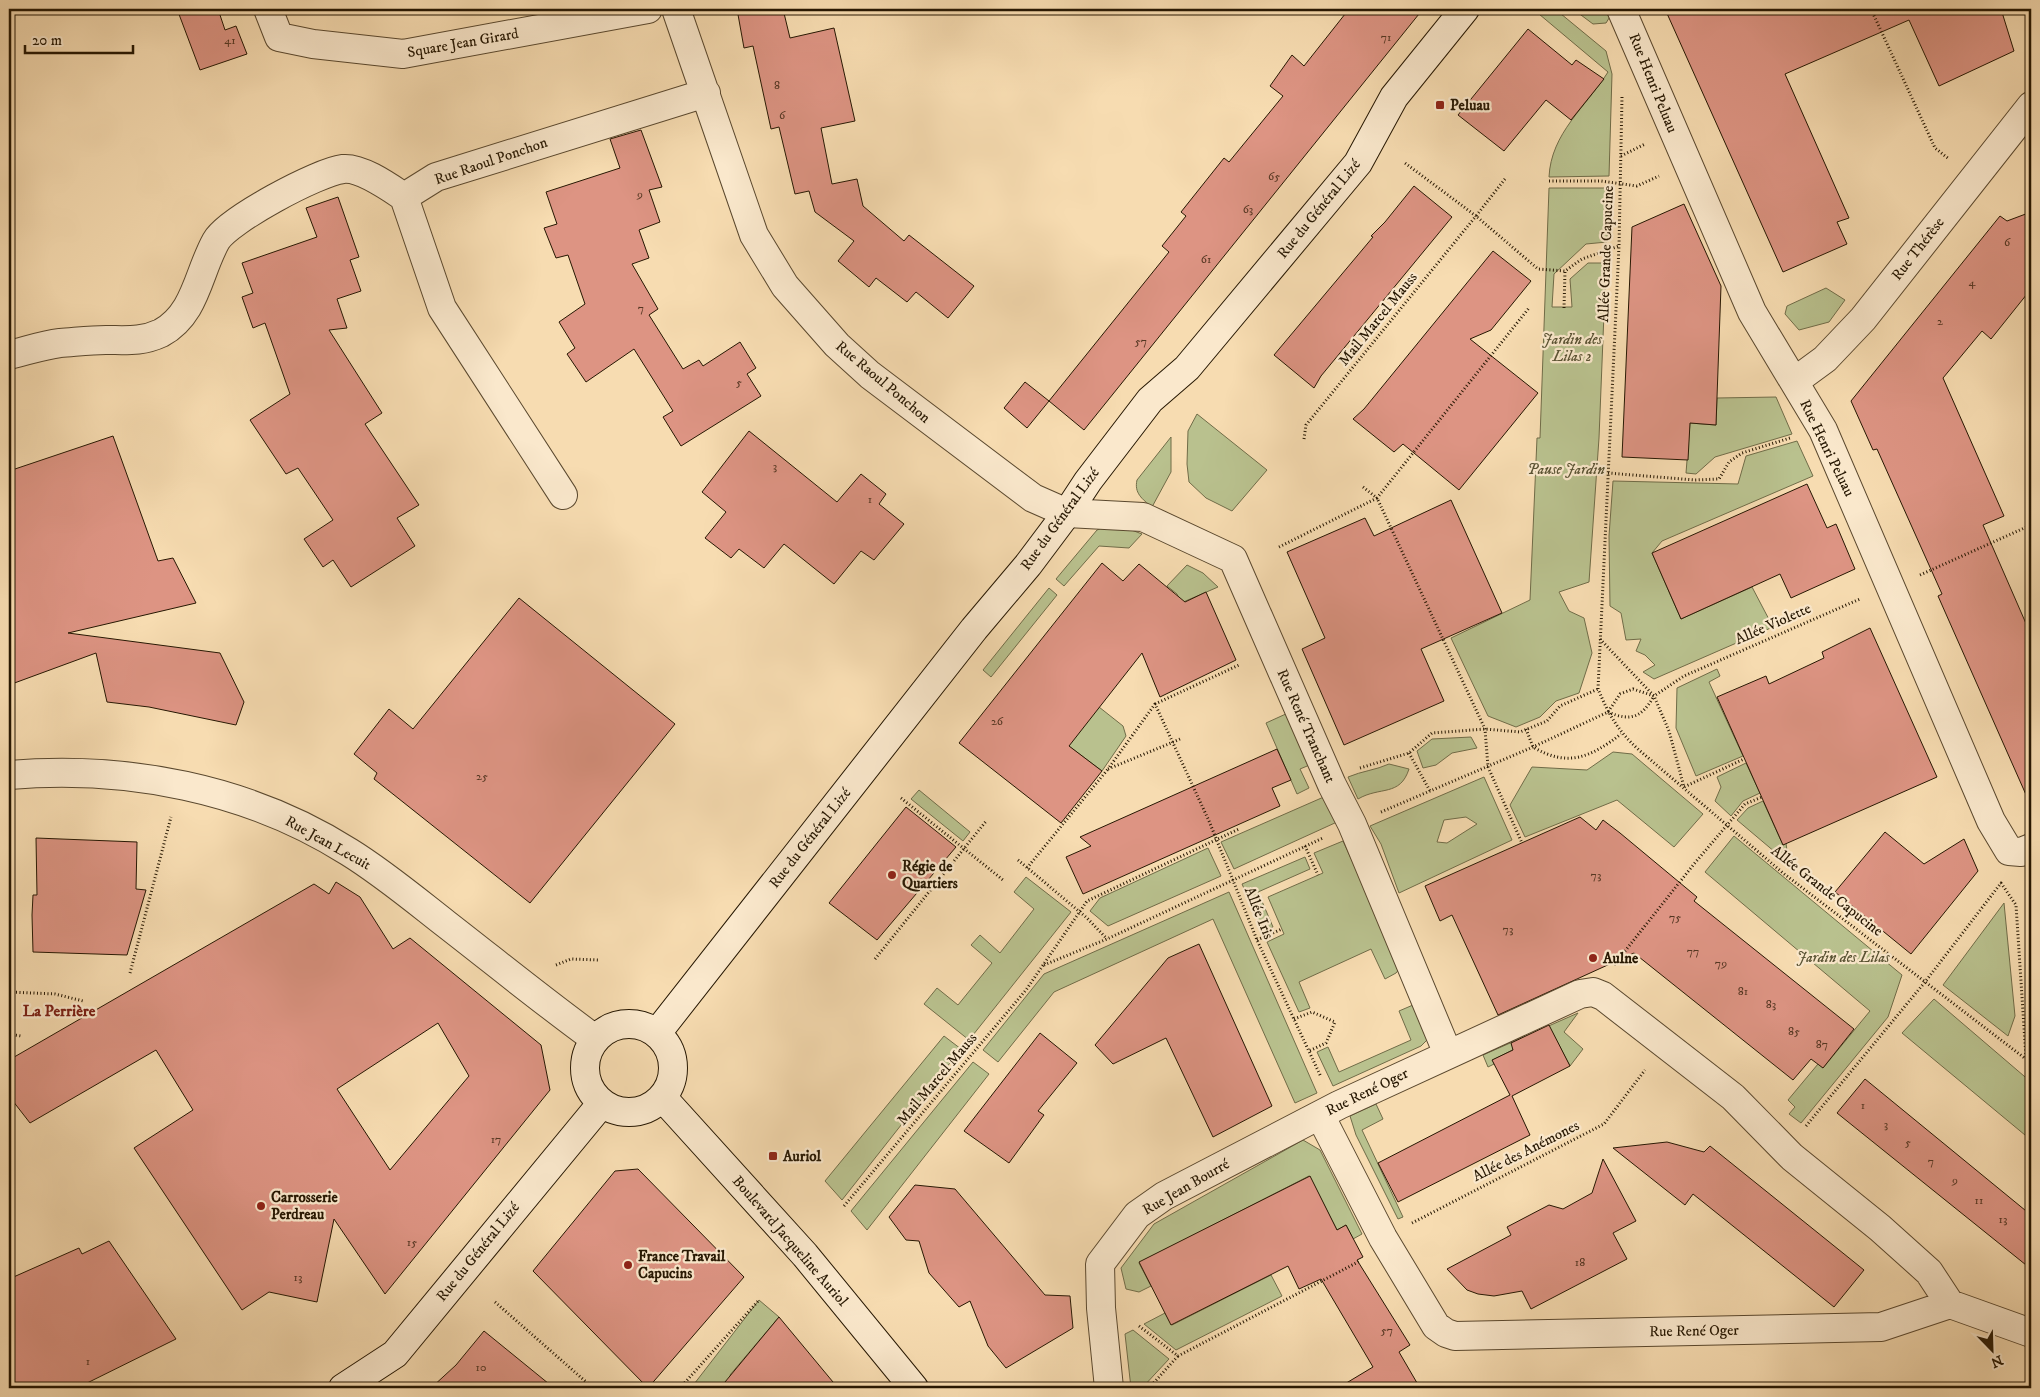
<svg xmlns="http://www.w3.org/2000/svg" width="2040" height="1397" font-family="'IM FELL DW Pica',serif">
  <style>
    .green { fill: #b9c18e; stroke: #706c48; fill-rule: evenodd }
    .building { fill: #dd9483; stroke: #261702; fill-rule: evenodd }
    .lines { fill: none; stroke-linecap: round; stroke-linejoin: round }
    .minor-casing { stroke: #5a482e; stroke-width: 30 }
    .secondary-casing { stroke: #261702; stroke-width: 30 }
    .path { stroke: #261702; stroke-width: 3; stroke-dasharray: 1 2.5; stroke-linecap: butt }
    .minor { stroke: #fae8cc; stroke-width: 28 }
    .secondary { stroke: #fae8cc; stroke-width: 28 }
    .poi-dot { fill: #8f2418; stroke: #fae8cc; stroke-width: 2 }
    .labels { text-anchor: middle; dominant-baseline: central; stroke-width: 4.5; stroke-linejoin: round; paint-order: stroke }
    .number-label { font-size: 12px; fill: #543622 }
    .street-label { font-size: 15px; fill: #261702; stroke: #fae8cc }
    .poi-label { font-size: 15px; font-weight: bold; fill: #261702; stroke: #fae8cc; text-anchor: start }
    .park-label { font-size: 15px; font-style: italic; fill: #595233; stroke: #fae8cc }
    .neighbourhood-label { font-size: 16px; font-weight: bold; fill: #7a1f14; stroke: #fae8cc }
  </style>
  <rect width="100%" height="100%" fill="#f7dcb1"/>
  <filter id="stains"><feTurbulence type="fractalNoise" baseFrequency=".004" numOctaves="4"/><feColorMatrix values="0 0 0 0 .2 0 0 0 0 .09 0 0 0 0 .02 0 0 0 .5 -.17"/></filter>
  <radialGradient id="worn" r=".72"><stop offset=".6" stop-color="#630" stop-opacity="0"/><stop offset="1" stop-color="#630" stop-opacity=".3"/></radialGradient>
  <path class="green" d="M 1533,9 L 1555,9 L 1606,51 L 1612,74 L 1609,176 L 1549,177 C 1551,133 1586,107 1608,72 Z
    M 1573,9 L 1609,9 L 1611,15 L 1606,23 L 1593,24 Z
    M 1549,188 L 1609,188 L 1607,242 L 1586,244 L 1554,274 L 1552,307 L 1572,307 L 1570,279 L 1588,263 L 1606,263 L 1599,438 L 1589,582 L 1559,592 L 1569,611 L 1584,618 L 1592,653 L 1579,693 L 1556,701 L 1540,717 L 1516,727 L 1488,716 L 1451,638 L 1530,600 L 1537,438 L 1540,438 Z
    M 1826,288 L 1845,300 L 1829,322 L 1799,330 L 1785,314 L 1787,306 Z
    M 1776,397 L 1792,434 L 1715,457 L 1696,474 L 1686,473 L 1690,423 L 1716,425 L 1717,398 Z
    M 1197,414 L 1267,470 L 1232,511 L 1206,498 L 1189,482 L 1187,464 L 1188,431 Z
    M 1171,437 L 1171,472 L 1152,507 C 1142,499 1134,493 1137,480 Z
    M 1797,441 L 1813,476 L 1662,541 L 1652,553 L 1681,619 L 1752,587 L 1773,627 L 1654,679 L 1643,672 L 1655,665 L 1645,655 L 1636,651 L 1641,639 L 1626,640 L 1621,613 L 1610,606 L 1609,536 L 1613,481 L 1738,484 L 1746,456 Z
    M 1121,526 L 1142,534 L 1129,548 L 1099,546 L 1064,586 L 1056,579 L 1097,530 L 1104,527 Z
    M 1187,565 L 1203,573 L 1218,587 L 1181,603 L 1177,594 L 1167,586 Z
    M 1049,588 L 1057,595 L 991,677 L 983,670 Z
    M 1717,669 L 1720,676 L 1709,682 L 1743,756 L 1696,776 L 1676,728 L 1677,688 Z
    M 1099,707 L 1123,726 L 1126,736 L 1102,771 L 1062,741 Z
    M 1288,713 L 1312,764 L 1300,769 L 1309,788 L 1297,794 L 1266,723 Z
    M 1471,737 L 1477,748 L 1452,753 L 1436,765 L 1423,768 L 1417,751 L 1432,739 Z
    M 1613,752 L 1632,754 L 1703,814 L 1674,847 L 1617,800 L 1525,837 L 1510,805 L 1532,767 L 1587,770 Z
    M 1746,763 L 1760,793 L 1743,801 L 1731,816 L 1715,801 L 1721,787 L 1717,777 Z
    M 1389,764 L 1409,769 C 1400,797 1380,786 1358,799 L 1348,777 C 1362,771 1376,770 1389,764 Z
    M 1484,777 L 1512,840 L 1399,893 L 1381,844 L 1370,826 ZM 1466,817 L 1477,824 L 1447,843 L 1437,842 L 1444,820 Z
    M 919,790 L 970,832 L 963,841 L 911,799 Z
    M 1326,796 L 1337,822 L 1234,869 L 1221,842 Z
    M 1763,801 L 1783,845 L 1786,843 L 1787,851 L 1782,858 L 1737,820 L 1748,808 Z
    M 1734,836 L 1902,975 L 1888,1017 L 1801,1123 L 1789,1114 L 1795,1107 L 1788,1100 L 1818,1064 L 1823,1068 L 1870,1011 L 1705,872 Z
    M 1343,841 L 1401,967 L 1396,973 L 1385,979 L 1371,949 L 1299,982 L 1310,1008 L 1299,1012 L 1267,942 L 1284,934 L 1268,897 L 1323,873 L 1314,853 Z
    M 1208,848 L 1221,876 L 1108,926 L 1090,911 L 1100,898 Z
    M 1305,857 L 1310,869 L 1258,892 L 1273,927 L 1263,931 L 1242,884 Z
    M 1026,877 L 1071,912 L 969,1040 L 924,1004 L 937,988 L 958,1005 L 992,963 L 971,945 L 980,935 L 1000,953 L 1034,909 L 1014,892 Z
    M 1229,892 L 1317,1093 L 1295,1103 L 1213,919 L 1054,992 L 998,1062 L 983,1050 L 1044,974 Z
    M 2004,903 L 2015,1016 L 2008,1036 L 1943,985 Z
    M 1934,999 L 2031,1082 L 2031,1140 L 1902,1033 Z
    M 1413,1005 L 1419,1009 L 1430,1030 L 1427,1040 L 1421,1046 L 1333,1086 L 1317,1052 L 1328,1047 L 1339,1072 L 1411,1040 L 1399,1011 Z
    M 1578,1013 L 1564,1032 L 1583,1049 L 1570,1066 L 1551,1030 L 1493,1060 L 1494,1064 L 1488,1067 L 1483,1055 Z
    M 944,1036 L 961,1049 L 842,1200 L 825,1181 Z
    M 973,1062 L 989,1074 L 867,1230 L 851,1211 Z
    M 1376,1104 L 1383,1119 L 1362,1130 L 1403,1217 L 1398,1219 L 1356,1135 L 1350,1116 Z
    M 1303,1140 L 1320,1150 L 1362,1234 L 1353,1239 L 1346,1225 L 1337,1230 L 1309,1176 L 1139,1263 L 1151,1286 L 1139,1292 L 1126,1289 L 1121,1268 L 1154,1224 Z
    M 1271,1275 L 1282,1296 L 1176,1350 L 1144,1324 L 1165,1313 L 1172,1325 Z
    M 759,1300 L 779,1317 L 730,1375 L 736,1388 L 691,1388 Z
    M 1133,1330 L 1169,1359 L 1142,1388 L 1131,1388 L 1125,1334 Z"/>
  <path class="building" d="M 177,9 L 218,9 L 225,30 L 236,26 L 247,54 L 200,70 Z
    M 737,9 L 783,9 L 790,38 L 834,28 L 855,121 L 821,128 L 832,184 L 857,179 L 863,206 L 904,241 L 909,235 L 974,286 L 948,318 L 916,292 L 907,302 L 876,278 L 869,287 L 838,261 L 854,241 L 815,212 L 809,191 L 795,194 L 779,127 L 771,129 L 753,46 L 744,48 Z
    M 1349,9 L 1423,9 L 1084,430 L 1049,401 L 1027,428 L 1004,408 L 1025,382 L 1049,401 L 1169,252 L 1162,246 L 1186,216 L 1181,212 L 1224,158 L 1229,162 L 1283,96 L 1270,86 L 1292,55 L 1304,66 Z
    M 1665,9 L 2001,9 L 2014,51 L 1939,86 L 1909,20 L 1785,74 L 1849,218 L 1837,222 L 1847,244 L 1783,272 Z
    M 1528,29 L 1572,65 L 1576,60 L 1604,79 L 1571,120 L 1546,100 L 1504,151 L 1458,115 Z
    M 641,130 L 662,187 L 649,190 L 660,222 L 639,230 L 649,258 L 632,264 L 658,309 L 649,315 L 683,369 L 699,360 L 703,366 L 740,342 L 756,368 L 747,374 L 761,396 L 681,446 L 663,417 L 673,411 L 634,349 L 586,382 L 567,354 L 575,348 L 559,322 L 585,304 L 568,255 L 556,258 L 544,228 L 557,224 L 546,192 L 620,168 L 610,139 Z
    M 1414,186 L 1452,217 L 1321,376 L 1314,388 L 1274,355 L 1373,237 L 1371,236 L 1385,222 Z
    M 338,197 L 359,257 L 350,260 L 361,291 L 337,299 L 347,328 L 329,330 L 382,413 L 365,424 L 419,505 L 397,518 L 415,546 L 351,587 L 333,560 L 323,567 L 304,539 L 333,520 L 298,468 L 286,474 L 250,420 L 290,394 L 265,323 L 253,328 L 242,297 L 253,293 L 242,263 L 317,237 L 306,208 Z
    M 1684,204 L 1721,286 L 1716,425 L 1690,423 L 1688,460 L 1622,457 L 1632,227 Z
    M 2031,212 L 2031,289 L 1991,339 L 1982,331 L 1943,378 L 2004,516 L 1983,525 L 2031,635 L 2031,806 L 1938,596 L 1942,594 L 1877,449 L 1873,450 L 1851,401 L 2000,216 L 2007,221 Z
    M 1493,251 L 1531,281 L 1491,330 L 1470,339 L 1538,393 L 1459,490 L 1403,444 L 1394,452 L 1353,419 L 1364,409 Z
    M 749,431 L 837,502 L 861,474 L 886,494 L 879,504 L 904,524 L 874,560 L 861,551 L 834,584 L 784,544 L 764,568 L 739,549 L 731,558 L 705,538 L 726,512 L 702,492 Z
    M 113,436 L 158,561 L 173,558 L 196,603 L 68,633 L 220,653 L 244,702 L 236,725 L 149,707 L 107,702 L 96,653 L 9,685 L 9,471 Z
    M 1807,484 L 1827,528 L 1836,524 L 1855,569 L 1791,598 L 1780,574 L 1681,619 L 1652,553 Z
    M 1451,500 L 1502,613 L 1421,649 L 1444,701 L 1344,745 L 1302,649 L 1325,638 L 1287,552 L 1365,518 L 1374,536 Z
    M 1102,563 L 1123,581 L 1139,564 L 1185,602 L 1206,592 L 1236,660 L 1160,697 L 1142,653 L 1069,746 L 1102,771 L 1061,823 L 959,743 Z
    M 519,598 L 675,724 L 530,903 L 374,779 L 377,773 L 354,754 L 389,709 L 413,729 Z
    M 1870,628 L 1937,777 L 1783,845 L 1717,697 L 1766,676 L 1769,684 L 1824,658 L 1822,652 Z
    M 1277,749 L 1291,780 L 1272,788 L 1280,806 L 1083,894 L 1066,857 L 1091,846 L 1080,837 Z
    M 906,807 L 956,847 L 877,940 L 829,903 Z
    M 1580,817 L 1596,830 L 1603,820 L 1620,833 L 1697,897 L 1694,901 L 1854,1029 L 1823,1068 L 1811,1059 L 1793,1080 L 1634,953 L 1498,1015 L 1452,915 L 1440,921 L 1425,886 Z
    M 1885,832 L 1924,864 L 1964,839 L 1978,871 L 1911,954 L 1835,892 Z
    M 36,838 L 137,842 L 136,889 L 146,890 L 127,955 L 33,952 L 32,915 L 33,895 L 37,895 Z
    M 336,882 L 360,897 L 393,949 L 410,938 L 541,1045 L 550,1090 L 385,1294 L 334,1219 L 317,1302 L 269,1292 L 242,1310 L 134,1148 L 193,1110 L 156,1050 L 30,1123 L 9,1096 L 9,1060 L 314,884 L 329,894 ZM 438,1023 L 469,1076 L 390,1170 L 337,1089 Z
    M 1199,944 L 1272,1106 L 1213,1137 L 1166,1038 L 1113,1064 L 1095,1045 L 1168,958 Z
    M 1549,1025 L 1570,1066 L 1512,1096 L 1530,1135 L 1398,1202 L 1378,1163 L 1510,1095 L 1492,1060 L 1513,1050 L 1511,1043 Z
    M 1040,1033 L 1077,1063 L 1038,1111 L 1044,1115 L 1009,1163 L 964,1131 Z
    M 1865,1079 L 2031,1215 L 2031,1269 L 1837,1113 Z
    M 1667,1142 L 1704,1152 L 1710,1146 L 1864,1270 L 1834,1307 L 1693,1194 L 1685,1205 L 1613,1148 Z
    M 1603,1159 L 1636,1221 L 1613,1233 L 1627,1259 L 1531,1309 L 1522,1291 L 1494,1296 L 1478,1294 L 1467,1290 L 1447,1269 L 1511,1235 L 1507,1227 L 1549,1205 L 1563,1209 L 1592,1193 Z
    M 638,1169 L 744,1277 L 648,1388 L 533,1271 L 615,1171 Z
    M 1310,1176 L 1337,1230 L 1346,1225 L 1363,1257 L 1357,1260 L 1410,1345 L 1399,1352 L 1420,1388 L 1338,1388 L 1373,1367 L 1321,1279 L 1299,1289 L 1288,1266 L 1171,1325 L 1139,1262 Z
    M 915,1185 L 955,1189 L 1045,1295 L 1070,1296 L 1073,1328 L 1006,1368 L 988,1346 L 970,1301 L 959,1307 L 929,1273 L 919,1241 L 906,1240 L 889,1217 Z
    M 109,1241 L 176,1339 L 77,1388 L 9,1388 L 9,1279 L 79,1248 L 82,1254 Z
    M 779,1317 L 838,1388 L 720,1388 Z
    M 484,1331 L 554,1388 L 431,1388 L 456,1365 Z"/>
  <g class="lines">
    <defs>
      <path id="minor" d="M 268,9 L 279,37 L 313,44 L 403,54 L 648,9
        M 676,9 L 754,235 L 785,286 L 837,345 L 870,375 L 1033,498 L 1067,513 L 1143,517 L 1233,559 L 1332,785 L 1352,824 L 1448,1054
        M 1621,9 L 1752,312 L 1823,430 L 1991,821 L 2009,851 L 2021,852 L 2031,848
        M 404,197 L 442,308 L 563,495
        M 404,197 L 436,177 L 706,93
        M 9,355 C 26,351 43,345 60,343 C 75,342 91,340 106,340 C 126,340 142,342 161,333 C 196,314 198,273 216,241 C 228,220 318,172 343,169 C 361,167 389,187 404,197
        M 1795,381 L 1825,359 L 1863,319 L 2031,106
        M 9,775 C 126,765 248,788 349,852 C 383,873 414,899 446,924 C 495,962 544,1002 595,1039
        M 1320,1115 L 1383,1238 L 1436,1326 L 1446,1333 L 1455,1336 L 1881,1327 L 1950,1304
        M 1109,1388 L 1101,1308 L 1100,1264 L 1137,1215 L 1164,1196 L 1339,1105 L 1580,994 L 1593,992 L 1603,996 L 1733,1097 L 1792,1157 L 1880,1228 L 1929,1272 L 1950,1304 L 2031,1333"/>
      <path id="secondary" d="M585 1068a44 44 0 1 1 88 0a44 44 0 1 1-88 0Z
        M 657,1033 L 974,629 L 1028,565 L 1067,513 L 1088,481 L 1150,400 L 1187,368 L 1358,163 L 1394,97 L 1465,9
        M 662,1097 L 805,1255 L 914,1388
        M 343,1388 L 395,1354 L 602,1103"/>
    </defs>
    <use href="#minor" class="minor-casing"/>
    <use href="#secondary" class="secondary-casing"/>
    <path class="path" d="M 1871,9 L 1935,148 L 1949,159
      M 1622,97 L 1619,246 L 1598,689 C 1609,715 1618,731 1639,750 L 1783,873 L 2031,1063
      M 1621,156 L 1645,144
      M 1505,179 L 1476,216 L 1538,269 L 1565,271 L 1582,259 L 1619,246
      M 1549,181 L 1601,181 L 1637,186 L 1659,176
      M 1564,308 L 1565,271
      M 1304,439 L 1306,425 L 1476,216 L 1405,163
      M 1608,473 L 1695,480 L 1719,479 L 1729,462 L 1742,453 L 1790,438
      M 1363,487 L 1377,498 L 1529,308
      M 1279,547 L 1377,498 L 1485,729 L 1488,767 L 1522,843
      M 1920,575 L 2031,525
      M 1600,639 L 1654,696 L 1669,731 L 1684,787 L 1744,759
      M 1155,704 L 1239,665
      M 1608,712 C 1631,722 1642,717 1654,696
      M 1526,729 L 1533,747 C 1568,768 1591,757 1621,734
      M 1180,739 L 1171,743 L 1108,769 L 1155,704 L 1209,821 L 1257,940 L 1321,1077
      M 1409,753 L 1430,791
      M 1360,768 L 1409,753 L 1432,733 L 1485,729 L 1520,732 L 1547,721 L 1560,706 L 1598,689
      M 901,798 L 1003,880
      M 1381,812 L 1533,747 L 1608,712 L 1620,694 L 1633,689 L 1654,696 L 1684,676 L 1860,599
      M 1305,846 L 1318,875
      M 1018,860 L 1087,918 L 1107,939
      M 1027,868 L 1108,769
      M 1257,940 L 1282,929
      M 875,959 L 987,820
      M 556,965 L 571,959 L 598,960
      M 1044,965 L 1107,939 L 1323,838
      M 1614,965 L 1694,864 L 1745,804 L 1762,797
      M 130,973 L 171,817
      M 9,992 L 55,994 L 83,1001
      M 1294,1019 L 1312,1012 L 1335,1022 L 1326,1043 L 1309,1051
      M 9,1034 L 21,1036
      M 1806,1126 L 1925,982 L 2001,883 L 2016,905 L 2026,1058
      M 844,1206 L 1026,990 L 1087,901 L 1239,829
      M 1412,1223 L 1604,1124 L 1645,1070
      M 495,1302 L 593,1388
      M 1139,1326 L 1178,1356 L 1360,1261
      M 680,1388 L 759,1300
      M 1149,1388 L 1178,1356"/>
    <use href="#minor" class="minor"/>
    <use href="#secondary" class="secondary"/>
  </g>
  <g class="poi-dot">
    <rect x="1435" y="100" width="10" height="10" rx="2.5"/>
    <circle cx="892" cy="875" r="5"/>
    <circle cx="1593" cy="958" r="5"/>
    <rect x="768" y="1151" width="10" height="10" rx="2.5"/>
    <circle cx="261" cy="1206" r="5"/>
    <circle cx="628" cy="1265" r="5"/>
  </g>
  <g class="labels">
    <g class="number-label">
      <text x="1386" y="37">71</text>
      <text x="230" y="40">41</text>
      <text x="777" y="85">8</text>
      <text x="782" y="115">6</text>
      <text x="1274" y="176">65</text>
      <text x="640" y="194">9</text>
      <text x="1248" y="209">63</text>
      <text x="2007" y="242">6</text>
      <text x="1206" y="259">61</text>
      <text x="1972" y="282">4</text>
      <text x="641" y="308">7</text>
      <text x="1940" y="321">2</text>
      <text x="1141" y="341">57</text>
      <text x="739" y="382">5</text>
      <text x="775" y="466">3</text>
      <text x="870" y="499">1</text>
      <text x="997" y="721">26</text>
      <text x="482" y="776">25</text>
      <text x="1596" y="875">73</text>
      <text x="1675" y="917">75</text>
      <text x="1508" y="929">73</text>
      <text x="1693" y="951">77</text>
      <text x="1721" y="963">79</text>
      <text x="1743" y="991">81</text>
      <text x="1771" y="1004">83</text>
      <text x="1794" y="1031">85</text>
      <text x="1822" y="1044">87</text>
      <text x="1863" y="1105">1</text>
      <text x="1886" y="1124">3</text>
      <text x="496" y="1139">17</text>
      <text x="1908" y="1142">5</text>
      <text x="1931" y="1161">7</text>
      <text x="1955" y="1180">9</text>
      <text x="1979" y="1200">11</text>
      <text x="2003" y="1219">13</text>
      <text x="412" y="1242">15</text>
      <text x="1580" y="1262">18</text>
      <text x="298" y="1277">13</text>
      <text x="1387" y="1330">57</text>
      <text x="88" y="1361">1</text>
      <text x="481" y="1367">10</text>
    </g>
    <g class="street-label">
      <text transform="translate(463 43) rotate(-10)">Square Jean Girard</text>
      <text transform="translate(1653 83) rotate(68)">Rue Henri Peluau</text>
      <text transform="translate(491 161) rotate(-19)">Rue Raoul Ponchon</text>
      <text transform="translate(1319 209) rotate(-51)">Rue du Général Lizé</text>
      <text transform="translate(1918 249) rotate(-52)">Rue Thérèse</text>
      <text transform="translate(1606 254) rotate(-88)">Allée Grande Capucine</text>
      <text transform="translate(1378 319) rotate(-51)">Mail Marcel Mauss</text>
      <text transform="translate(883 382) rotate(40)">Rue Raoul Ponchon</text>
      <text transform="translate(1827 448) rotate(64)">Rue Henri Peluau</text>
      <text transform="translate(1060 519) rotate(-54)">Rue du Général Lizé</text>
      <text transform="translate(1773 624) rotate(-24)">Allée Violette</text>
      <text transform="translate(1306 726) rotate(66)">Rue René Tranchant</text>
      <text transform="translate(810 838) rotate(-52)">Rue du Général Lizé</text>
      <text transform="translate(328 843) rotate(29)">Rue Jean Lecuit</text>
      <text transform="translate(1827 891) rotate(38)">Allée Grande Capucine</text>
      <text transform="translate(1259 913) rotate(68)">Allée Iris</text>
      <text transform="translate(937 1079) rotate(-50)">Mail Marcel Mauss</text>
      <text transform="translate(1367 1092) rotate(-26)">Rue René Oger</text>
      <text transform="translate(1526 1151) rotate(-27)">Allée des Anémones</text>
      <text transform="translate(1186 1187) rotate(-30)">Rue Jean Bourré</text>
      <text transform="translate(790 1241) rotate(49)">Boulevard Jacqueline Auriol</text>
      <text transform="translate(478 1252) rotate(-51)">Rue du Général Lizé</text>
      <text transform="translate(1694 1331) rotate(-1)">Rue René Oger</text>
    </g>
    <g class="poi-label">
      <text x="1450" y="105">Peluau</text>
      <text x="902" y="866">Régie de<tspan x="902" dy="17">Quartiers</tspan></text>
      <text x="1603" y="958">Aulne</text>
      <text x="783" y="1156">Auriol</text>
      <text x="271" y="1197">Carrosserie<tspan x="271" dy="17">Perdreau</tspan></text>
      <text x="638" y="1256">France Travail<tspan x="638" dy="17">Capucins</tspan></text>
    </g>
    <g class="park-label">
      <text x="1572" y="339">Jardin des<tspan x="1572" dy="17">Lilas 2</tspan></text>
      <text x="1566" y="469">Pause Jardin</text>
      <text x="1843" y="957">Jardin des Lilas</text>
    </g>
    <g class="neighbourhood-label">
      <text x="59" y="1011">La Perrière</text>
    </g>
  </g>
  <rect width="2040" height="1397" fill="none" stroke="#f7dcb1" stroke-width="30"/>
  <rect x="10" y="10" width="2020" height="1377" fill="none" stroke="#261702" stroke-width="2.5"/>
  <rect x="15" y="15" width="2010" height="1367" fill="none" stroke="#261702"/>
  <g transform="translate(1992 1350) rotate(157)" stroke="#fae8cc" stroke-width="4" paint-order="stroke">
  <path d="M0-4L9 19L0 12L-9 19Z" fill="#261702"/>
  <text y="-8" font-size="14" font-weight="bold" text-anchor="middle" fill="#261702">N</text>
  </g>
  <path d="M25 45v8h108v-8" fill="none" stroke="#261702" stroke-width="2.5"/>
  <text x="32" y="45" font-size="15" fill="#261702" stroke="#fae8cc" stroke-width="4" paint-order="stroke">20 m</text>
  <rect width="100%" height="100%" filter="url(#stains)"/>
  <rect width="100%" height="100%" fill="url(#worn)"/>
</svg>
